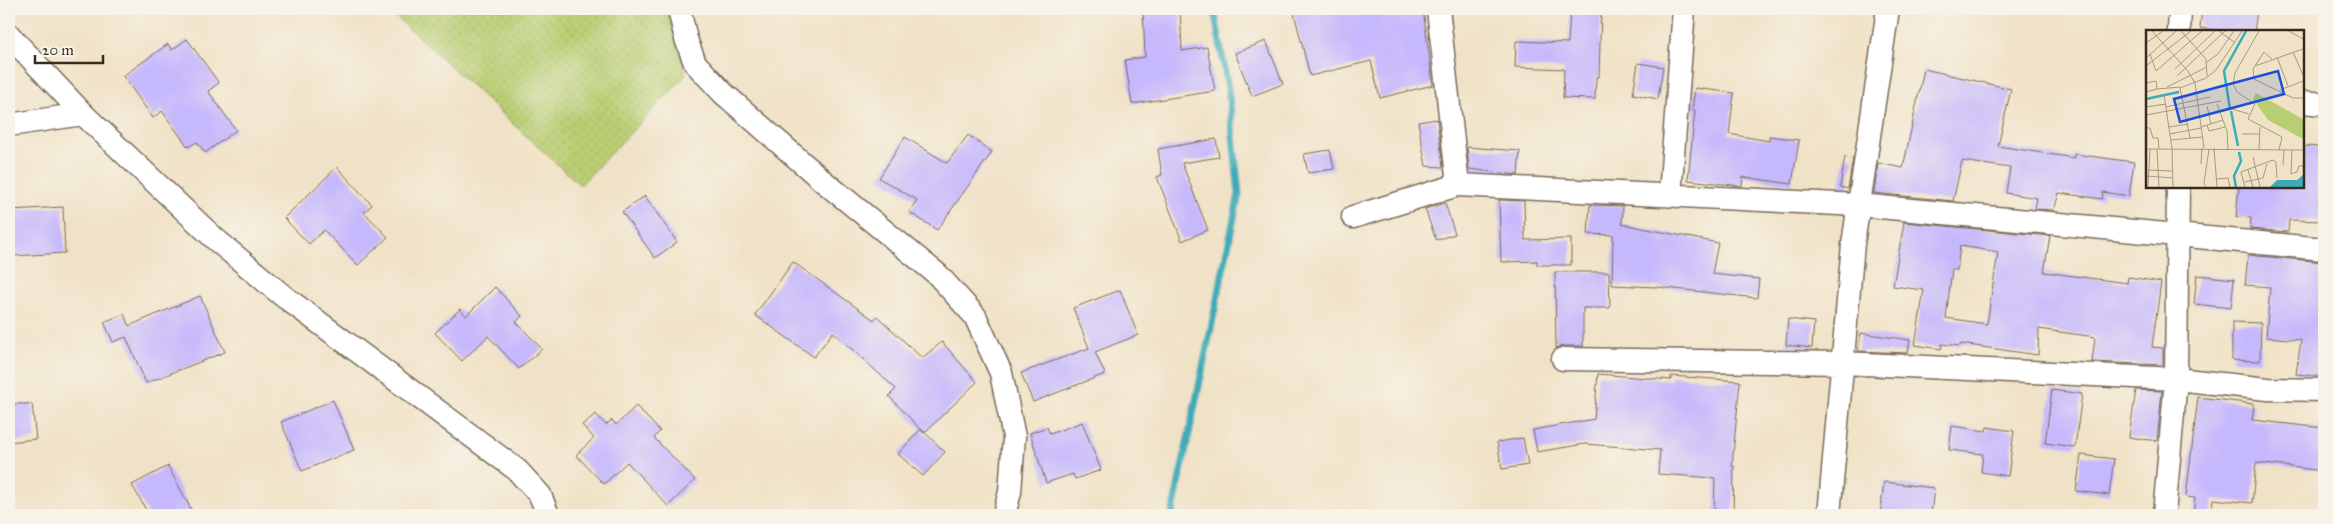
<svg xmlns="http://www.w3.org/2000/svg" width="2333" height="524" font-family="'IM FELL Great Primer',serif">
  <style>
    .grass { fill: url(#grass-dots); stroke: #7a7c48 }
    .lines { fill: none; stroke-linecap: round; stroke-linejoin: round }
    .stream { stroke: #3cacb9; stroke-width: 7 }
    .building { fill: #c6b8fc; fill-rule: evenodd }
    .street-casing { stroke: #7a6a59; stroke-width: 25 }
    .street { stroke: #fff; stroke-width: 22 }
    .inset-river { fill: none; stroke: #3cacb9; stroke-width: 2.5 }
    .inset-road { fill: none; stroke: #a89883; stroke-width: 1 }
    .view { fill: #1d4ed8; fill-opacity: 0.15; stroke: #1d4ed8; stroke-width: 2.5 }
    .inset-edge { fill: none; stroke: #3b2a1e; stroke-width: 2.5 }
  </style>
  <defs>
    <pattern id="grass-dots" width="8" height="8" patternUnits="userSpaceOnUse" patternTransform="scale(1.25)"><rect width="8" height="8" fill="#b8ce72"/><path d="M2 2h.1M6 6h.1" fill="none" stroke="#9fb162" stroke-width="1.8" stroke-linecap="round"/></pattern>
  </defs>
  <rect width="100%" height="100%" fill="#f7f3e8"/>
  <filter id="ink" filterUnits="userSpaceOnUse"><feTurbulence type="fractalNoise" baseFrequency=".02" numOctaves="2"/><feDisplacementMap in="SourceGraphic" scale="10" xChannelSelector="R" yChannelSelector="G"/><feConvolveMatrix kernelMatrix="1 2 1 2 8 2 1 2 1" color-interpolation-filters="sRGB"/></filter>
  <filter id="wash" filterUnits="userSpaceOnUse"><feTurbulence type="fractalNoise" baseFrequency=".0096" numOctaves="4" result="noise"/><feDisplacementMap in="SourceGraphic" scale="20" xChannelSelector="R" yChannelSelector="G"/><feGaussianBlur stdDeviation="1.12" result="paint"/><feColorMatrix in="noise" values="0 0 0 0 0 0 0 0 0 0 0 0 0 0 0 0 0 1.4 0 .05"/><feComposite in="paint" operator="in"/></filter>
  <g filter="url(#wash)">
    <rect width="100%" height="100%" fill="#f0e2c6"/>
    <path class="grass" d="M 388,9 L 667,9 L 686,75 L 580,185 Z"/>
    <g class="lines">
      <path class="stream" d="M 1172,515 L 1239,194 L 1228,88 L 1214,9"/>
    </g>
    <g id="blocks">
      <path class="building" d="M 1143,9 L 1180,9 L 1182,51 L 1207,47 L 1215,91 L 1132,104 L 1125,60 L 1145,57 Z
        M 1293,9 L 1423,9 L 1433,85 L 1380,98 L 1371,61 L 1310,76 Z
        M 1570,9 L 1601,9 L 1599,77 L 1596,77 L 1595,99 L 1563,98 L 1564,69 L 1515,67 L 1516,41 L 1568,43 Z
        M 2202,9 L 2257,12 L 2254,31 L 2224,31 L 2200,28 Z
        M 187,39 L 219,83 L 208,91 L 236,130 L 205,153 L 197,142 L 188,147 L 162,111 L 153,118 L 123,76 L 168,44 L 172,50 Z
        M 1266,41 L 1283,84 L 1252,96 L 1235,53 Z
        M 1638,63 L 1663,67 L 1658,99 L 1633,94 Z
        M 1924,69 L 2011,89 L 1998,146 L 2074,158 L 2074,154 L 2134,162 L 2129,196 L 2103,192 L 2102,199 L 2059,193 L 2054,210 L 2035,209 L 2037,198 L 2006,193 L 2010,168 L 1962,161 L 1953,201 L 1874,193 L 1878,163 L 1903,168 Z
        M 1695,88 L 1734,93 L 1729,134 L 1769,141 L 1769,136 L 1799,140 L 1792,184 L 1743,177 L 1742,186 L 1688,180 L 1695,110 L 1692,110 Z
        M 1437,119 L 1443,167 L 1426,166 L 1418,122 Z
        M 968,135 L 992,152 L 937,230 L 909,212 L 917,200 L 879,178 L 905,137 L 947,163 Z
        M 1216,139 L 1219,157 L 1182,163 L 1208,230 L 1182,241 L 1157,177 L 1162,175 L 1158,149 Z
        M 2302,146 L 2324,147 L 2324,221 L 2289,220 L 2288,232 L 2250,229 L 2251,218 L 2236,217 L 2239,186 L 2302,186 Z
        M 1467,147 L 1520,151 L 1518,175 L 1469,169 Z
        M 1330,150 L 1334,169 L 1308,173 L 1304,154 Z
        M 1845,157 L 1853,158 L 1848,189 L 1840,187 Z
        M 337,167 L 372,205 L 364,212 L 388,237 L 358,265 L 324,230 L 309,244 L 284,218 Z
        M 645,196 L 677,242 L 655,258 L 622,212 Z
        M 1499,200 L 1524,201 L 1525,240 L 1571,239 L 1571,265 L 1537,265 L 1537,261 L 1501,262 Z
        M 1445,203 L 1455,234 L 1436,240 L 1425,209 Z
        M 1590,205 L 1623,206 L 1622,224 L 1718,243 L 1712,274 L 1759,279 L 1757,298 L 1657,287 L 1612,285 L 1613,235 L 1588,234 Z
        M 63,207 L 65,253 L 13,256 L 10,210 Z
        M 1904,222 L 2050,236 L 2044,272 L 2127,283 L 2128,277 L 2161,282 L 2152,347 L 2163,348 L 2163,365 L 2092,362 L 2095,337 L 2039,329 L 2038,355 L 1961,344 L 1960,346 L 1942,344 L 1941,349 L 1915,345 L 1924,290 L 1893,286 ZM 1960,246 L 1998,252 L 1987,324 L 1946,318 L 1952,269 L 1957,270 Z
        M 2248,255 L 2324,262 L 2324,377 L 2296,374 L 2301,340 L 2266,337 L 2270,287 L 2245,285 Z
        M 793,262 L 874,320 L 877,316 L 922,358 L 942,342 L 977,382 L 924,433 L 889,396 L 896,389 L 833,332 L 814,357 L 755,315 Z
        M 1555,272 L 1609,272 L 1610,308 L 1583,308 L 1583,346 L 1563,346 L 1556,348 Z
        M 2197,275 L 2234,279 L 2231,308 L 2194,304 Z
        M 495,287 L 522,316 L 516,322 L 542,349 L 519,369 L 488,336 L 462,361 L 435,333 L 460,309 L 466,316 Z
        M 1120,290 L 1138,335 L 1095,352 L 1105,374 L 1033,402 L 1021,373 L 1089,348 L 1073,308 Z
        M 200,296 L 225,352 L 146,383 L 126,337 L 113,342 L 104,322 L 124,314 L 129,326 Z
        M 1788,319 L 1814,322 L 1812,348 L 1786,345 Z
        M 2232,322 L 2261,323 L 2260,361 L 2232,360 Z
        M 1861,333 L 1910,340 L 1908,353 L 1858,351 Z
        M 1598,374 L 1671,380 L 1671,376 L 1740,381 L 1732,466 L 1734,466 L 1733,515 L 1714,515 L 1715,478 L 1658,474 L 1660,450 L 1585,444 L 1537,452 L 1533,430 L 1594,419 Z
        M 2052,390 L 2082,394 L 2075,447 L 2045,443 Z
        M 2136,390 L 2162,391 L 2157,441 L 2129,437 Z
        M 2198,397 L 2254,404 L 2252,420 L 2324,428 L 2324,471 L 2256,463 L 2252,503 L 2213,499 L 2211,515 L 2193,515 L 2195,498 L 2186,497 Z
        M 333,400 L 354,450 L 302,471 L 281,422 Z
        M 9,404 L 32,404 L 36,439 L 9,442 Z
        M 636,406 L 660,431 L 654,438 L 695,480 L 668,506 L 627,462 L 604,484 L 576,455 L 594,438 L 582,425 L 596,414 L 606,425 L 612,420 L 616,425 Z
        M 1082,422 L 1101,470 L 1075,479 L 1073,474 L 1046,483 L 1030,433 L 1047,427 L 1050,434 Z
        M 1952,426 L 1986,431 L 1987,427 L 2014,431 L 2008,476 L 1981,472 L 1983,454 L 1949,450 Z
        M 921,429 L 945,452 L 923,476 L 898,454 Z
        M 1523,438 L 1528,465 L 1502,469 L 1497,442 Z
        M 2081,455 L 2114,459 L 2109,495 L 2076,491 Z
        M 168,466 L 194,515 L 149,515 L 132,485 Z
        M 1884,482 L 1934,488 L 1931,515 L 1880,515 Z"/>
    </g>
  </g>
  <g filter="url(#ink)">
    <use href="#blocks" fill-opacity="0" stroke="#7a6a59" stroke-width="1"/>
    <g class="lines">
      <defs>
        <path id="street" d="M 679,9 L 686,39 L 695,63 L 723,93 L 823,181 L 937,274 L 975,316 L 1001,373 L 1014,437 L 1010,492 L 1004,515
          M 1438,9 L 1458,185
          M 2179,31 L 2180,9
          M 9,35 L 83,114 L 215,239 L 282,295 L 517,470 L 540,495 L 548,515
          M 2302,102 L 2324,104
          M 9,125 L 83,114
          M 1670,195 L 1684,9
          M 1353,217 L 1458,185 L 1859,205 L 2324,249
          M 1563,359 L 1843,363 L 2176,379 L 2178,186
          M 1829,515 L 1853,244 L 1888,9
          M 2164,515 L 2176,379 L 2268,389 L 2324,390"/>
      </defs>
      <use href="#street" class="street-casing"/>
      <use href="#street" class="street"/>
    </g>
  </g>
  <g transform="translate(2146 30)">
    <rect width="158" height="158" fill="#f0e2c6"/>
    <path d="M 110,63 L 157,89 L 157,109 L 122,90 L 107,69 Z" fill="#b8ce72"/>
    <path d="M 157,145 L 157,157 L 124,157 L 131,150 L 151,150 Z" fill="#3cacb9"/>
    <path class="inset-river" d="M 0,69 L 33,62M 84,79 L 78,41 L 100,1M 85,81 L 92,116M 90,157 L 88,146 L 95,131 L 93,122"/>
    <path class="inset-road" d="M 6,1 L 41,40 L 49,53 L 58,118M 35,1 L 60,29 L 61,46M 73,1 L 88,12M 113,1 L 89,43 L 87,54 L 91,62 L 109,74 L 102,89 L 136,107 L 133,120M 143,1 L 157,9M 0,13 L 17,1M 147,22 L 157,45M 4,24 L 10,41 L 56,1M 131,27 L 142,56M 0,28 L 30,1M 126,29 L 118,22 L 107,39 L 108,49 L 147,68 L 157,68M 61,32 L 72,24 L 88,1M 0,36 L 45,1M 109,36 L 157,19M 29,39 L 69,1M 31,46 L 79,1M 0,53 L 10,51 L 11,59 L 0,62M 21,57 L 61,37M 11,59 L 34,57M 134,60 L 157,51M 18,65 L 26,118 L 27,157M 71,74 L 81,101 L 82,119M 61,76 L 65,94M 0,77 L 20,74M 20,77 L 37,73 L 34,58 L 60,48 L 70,40 L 96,1M 0,85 L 75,71M 54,87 L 86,79 L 103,84M 61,95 L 63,101 L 79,97M 23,97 L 42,94M 55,97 L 77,90M 0,98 L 4,98 L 7,108 L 12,108 L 13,119M 24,104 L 55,98M 96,104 L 113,104M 44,108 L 37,73 L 64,67M 25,110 L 56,107M 68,118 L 71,157M 0,119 L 157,120M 11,119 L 13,157M 113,119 L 114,97M 146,120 L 145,144 L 151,142 L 153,136 L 157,136M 107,127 L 114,157M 55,134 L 56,118M 137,135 L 138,120M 2,140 L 26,141M 102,140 L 107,157M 0,146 L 27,148M 71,149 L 82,148 L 84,157M 99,152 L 117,148 L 121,134M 2,157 L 4,119M 60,157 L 58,153 L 63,119M 99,157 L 95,142 L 127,130 L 130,132 L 131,148"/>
    <path class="view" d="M 132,41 L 138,64 L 34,92 L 28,69 Z"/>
    <rect width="158" height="158" class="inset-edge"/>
  </g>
  <rect width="2333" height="524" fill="none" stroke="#f7f3e8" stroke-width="30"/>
  <path d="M35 55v8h68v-8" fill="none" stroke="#3b2a1e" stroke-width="2.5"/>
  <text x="42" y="55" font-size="15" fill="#3b2a1e" stroke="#f7f3e8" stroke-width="4" paint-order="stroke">20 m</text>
</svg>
